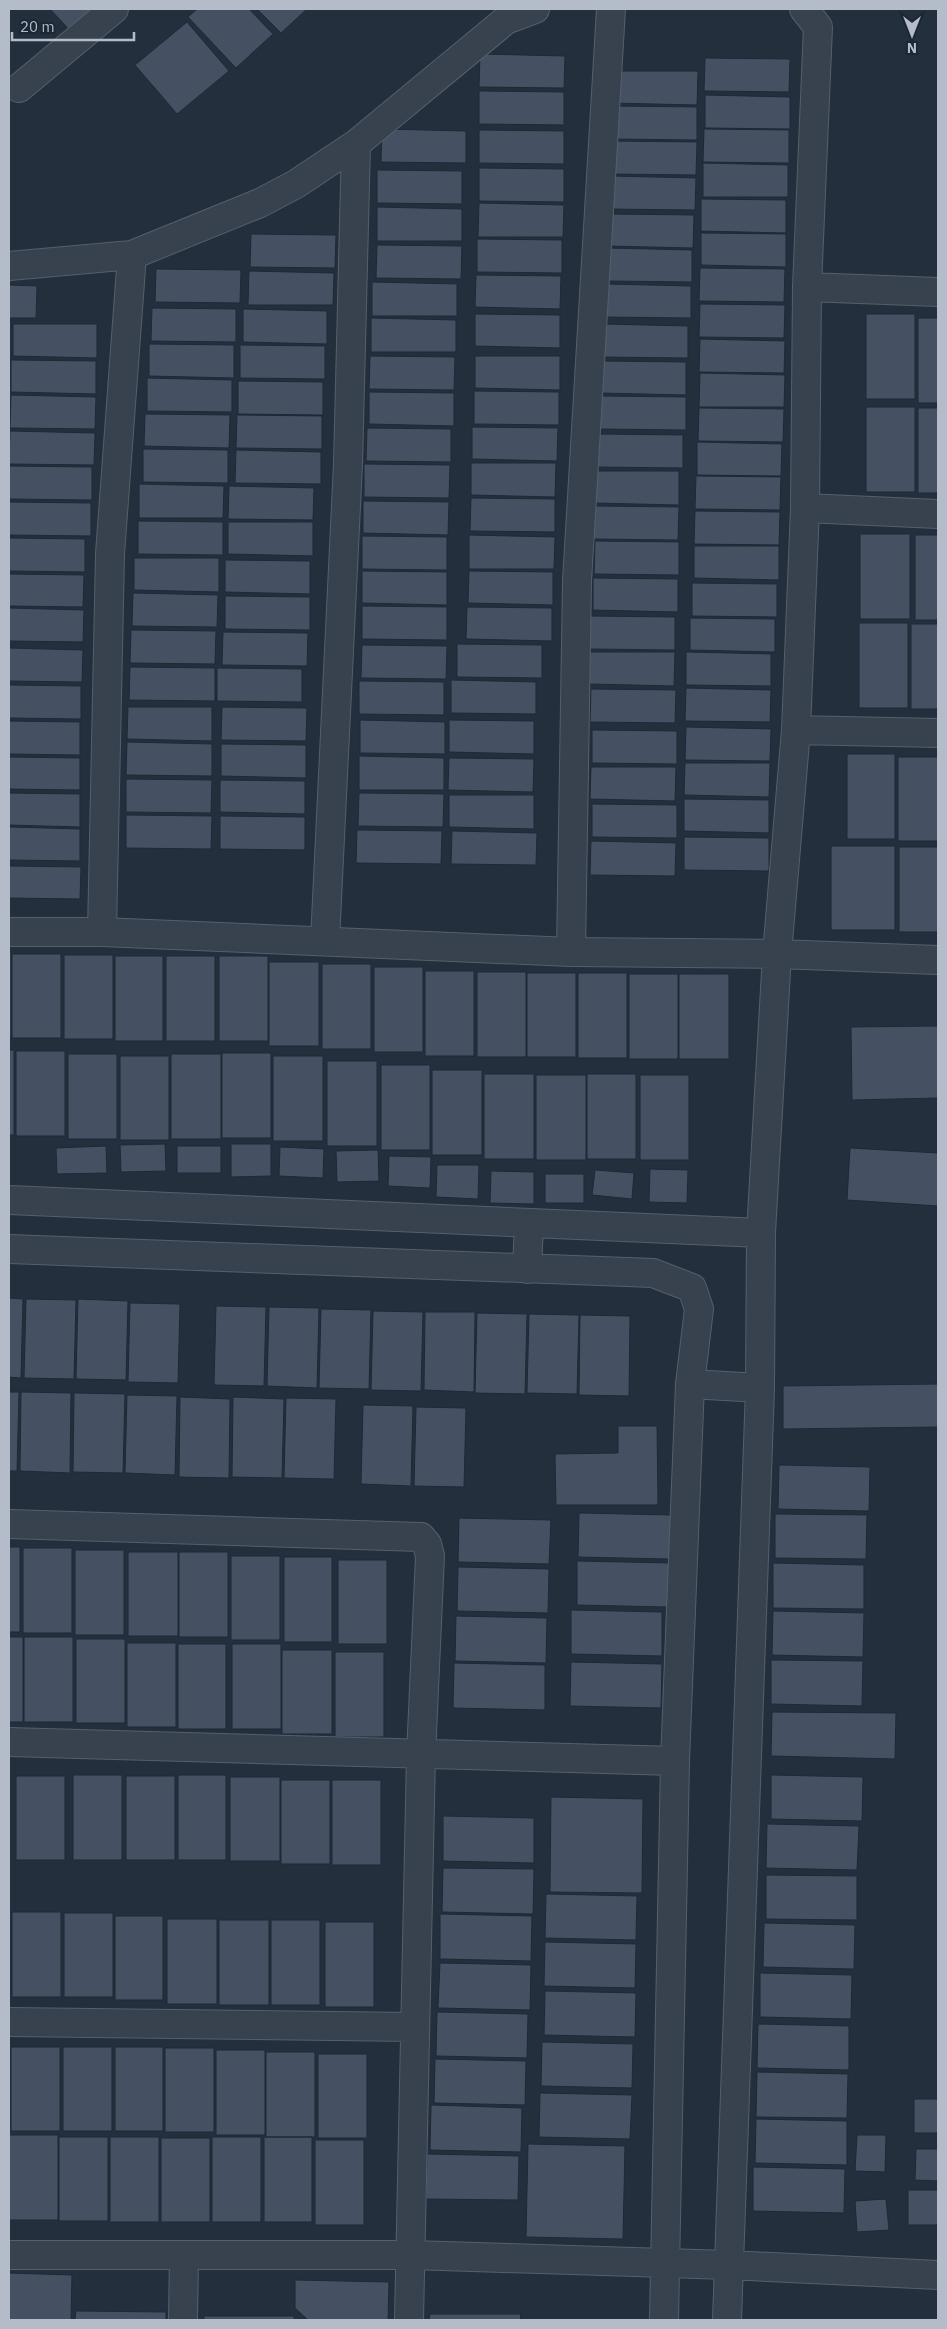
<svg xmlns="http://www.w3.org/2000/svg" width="947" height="2329" font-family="'IBM Plex Sans',sans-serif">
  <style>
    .building { fill: #455162; stroke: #1f2835 }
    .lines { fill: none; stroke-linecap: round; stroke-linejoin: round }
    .minor-casing { stroke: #565f6c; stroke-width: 30 }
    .minor { stroke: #38414e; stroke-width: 28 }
  </style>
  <rect width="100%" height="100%" fill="#242f3e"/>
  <path class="building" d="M 50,9 L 102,9 L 74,35 Z
    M 197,9 L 249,9 L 273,34 L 236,68 L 188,17 Z
    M 257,9 L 307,9 L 281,33 Z
    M 187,22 L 229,71 L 177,114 L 135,65 Z
    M 480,54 L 565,56 L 564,88 L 479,87 Z
    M 705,58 L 790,59 L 789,92 L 704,91 Z
    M 613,71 L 698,71 L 697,105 L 612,103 Z
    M 479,91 L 564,92 L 564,125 L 479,124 Z
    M 705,95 L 790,97 L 790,129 L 705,128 Z
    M 612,106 L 697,107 L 697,140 L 612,139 Z
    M 382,129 L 466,131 L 466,163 L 381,162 Z
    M 704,129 L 789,130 L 789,163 L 703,162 Z
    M 479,130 L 564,131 L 564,164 L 479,163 Z
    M 612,141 L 697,142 L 696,175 L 611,174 Z
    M 703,163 L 788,165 L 788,197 L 703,197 Z
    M 479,168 L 564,169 L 564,202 L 479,201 Z
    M 377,170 L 462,171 L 462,204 L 377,203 Z
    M 611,176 L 696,178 L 695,210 L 610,209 Z
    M 701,199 L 786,200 L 786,233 L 701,231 Z
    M 479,203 L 564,205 L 563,237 L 478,237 Z
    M 377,207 L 462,209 L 462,241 L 377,241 Z
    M 609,214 L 694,215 L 693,248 L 608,246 Z
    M 701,233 L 786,234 L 786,267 L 701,265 Z
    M 251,234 L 336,235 L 335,268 L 250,267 Z
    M 477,239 L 562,240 L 562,273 L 477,272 Z
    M 377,245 L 462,246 L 461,279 L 376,278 Z
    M 608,248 L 692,250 L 692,282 L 608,281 Z
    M 700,268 L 785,269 L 784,302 L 699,301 Z
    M 156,269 L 241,270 L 240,303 L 155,302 Z
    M 249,271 L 334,273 L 333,305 L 248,305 Z
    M 476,275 L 561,276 L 560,309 L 475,307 Z
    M 372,282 L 457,284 L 457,316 L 372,316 Z
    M 606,284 L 691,286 L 691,318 L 606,317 Z
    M 9,285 L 37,286 L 36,318 L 9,318 Z
    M 700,304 L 785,305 L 784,338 L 699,337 Z
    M 152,308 L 236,309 L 236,342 L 151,341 Z
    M 243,309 L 327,311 L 327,344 L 243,342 Z
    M 475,314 L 560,315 L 560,348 L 475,346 Z
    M 866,314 L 915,314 L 915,399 L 866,399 Z
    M 371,318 L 456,320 L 456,352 L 371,352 Z
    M 918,318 L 938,318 L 938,403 L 918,403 Z
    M 13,324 L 97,324 L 97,358 L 13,356 Z
    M 603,324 L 688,326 L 688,358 L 603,357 Z
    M 700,339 L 785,341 L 784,373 L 699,372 Z
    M 149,344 L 234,345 L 234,378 L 149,376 Z
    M 240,345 L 325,346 L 325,379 L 240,378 Z
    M 370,356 L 455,357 L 454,390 L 369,389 Z
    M 475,356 L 560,356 L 560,390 L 475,388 Z
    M 11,360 L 96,361 L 96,394 L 11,392 Z
    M 601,361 L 686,362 L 686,395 L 601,393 Z
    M 700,373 L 785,375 L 784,407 L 699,407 Z
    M 147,378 L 232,380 L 232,412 L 147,411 Z
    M 238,381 L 323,382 L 323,415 L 238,414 Z
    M 474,391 L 559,392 L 559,425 L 474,424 Z
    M 369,392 L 454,393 L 454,426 L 369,424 Z
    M 11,395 L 96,397 L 95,429 L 10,428 Z
    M 601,396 L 686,397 L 686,430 L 600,429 Z
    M 866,407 L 915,407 L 915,492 L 866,492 Z
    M 699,408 L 784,409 L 783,442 L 698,441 Z
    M 918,408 L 938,408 L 938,493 L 918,493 Z
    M 145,414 L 230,415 L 229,448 L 144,446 Z
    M 237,415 L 322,416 L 322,449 L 236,448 Z
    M 472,427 L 558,428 L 557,461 L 472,459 Z
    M 367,428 L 451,429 L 451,462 L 366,461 Z
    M 10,431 L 95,433 L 94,465 L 9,464 Z
    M 598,434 L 683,435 L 683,468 L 597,467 Z
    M 697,442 L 782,444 L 781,476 L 697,475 Z
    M 143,449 L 228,450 L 228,483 L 143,482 Z
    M 236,450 L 321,452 L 321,484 L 235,483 Z
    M 471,463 L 556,463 L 555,497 L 471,495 Z
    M 364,464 L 450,465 L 449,498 L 364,497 Z
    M 9,466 L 92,467 L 92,500 L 9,499 Z
    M 595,471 L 679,471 L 679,505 L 595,503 Z
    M 696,476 L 781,477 L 780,510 L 695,509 Z
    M 139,484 L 224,486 L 223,518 L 139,518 Z
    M 229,486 L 314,488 L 313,520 L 228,519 Z
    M 471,498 L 555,499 L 555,532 L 470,531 Z
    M 363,501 L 449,502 L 448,535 L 363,533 Z
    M 9,502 L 91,503 L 91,536 L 9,535 Z
    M 594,506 L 679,507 L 678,540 L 593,539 Z
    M 695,511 L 780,512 L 779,545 L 694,544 Z
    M 138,521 L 223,522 L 223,555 L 138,554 Z
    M 228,522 L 313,522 L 313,556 L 228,554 Z
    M 860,534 L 910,534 L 910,619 L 860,619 Z
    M 469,535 L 555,537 L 554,569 L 469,569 Z
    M 915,535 L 938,535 L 938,620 L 915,620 Z
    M 362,536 L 447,537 L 447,570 L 362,569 Z
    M 9,538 L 85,539 L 85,572 L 9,571 Z
    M 595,541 L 679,542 L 679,575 L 594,574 Z
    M 694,546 L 779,546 L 779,580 L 694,578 Z
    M 134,558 L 219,558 L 219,592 L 134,590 Z
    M 225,560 L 310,561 L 310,594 L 225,592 Z
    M 362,571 L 447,572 L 447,605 L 362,603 Z
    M 469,571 L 553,572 L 553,605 L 468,603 Z
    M 9,574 L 84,575 L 83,607 L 9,606 Z
    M 593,578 L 678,579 L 678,612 L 593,610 Z
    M 692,583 L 777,584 L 777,617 L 692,616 Z
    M 133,593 L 218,595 L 217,627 L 132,626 Z
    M 225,596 L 310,597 L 310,630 L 225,629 Z
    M 362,606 L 447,607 L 447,640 L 362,639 Z
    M 467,607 L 552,608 L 552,641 L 466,639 Z
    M 9,608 L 84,610 L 83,642 L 9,641 Z
    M 590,616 L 675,617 L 675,650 L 590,649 Z
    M 690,618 L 775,619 L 775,652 L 690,650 Z
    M 859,623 L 908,623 L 908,708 L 859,708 Z
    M 911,624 L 938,624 L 938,709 L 911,709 Z
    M 131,630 L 216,631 L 215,664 L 130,663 Z
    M 223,632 L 308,633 L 307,666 L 222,665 Z
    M 457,644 L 542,645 L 542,678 L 457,677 Z
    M 362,645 L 447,646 L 446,679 L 361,678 Z
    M 9,648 L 83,650 L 82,682 L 9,681 Z
    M 590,652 L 675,652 L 674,686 L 589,684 Z
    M 686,652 L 771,654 L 771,686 L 686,685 Z
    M 130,667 L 215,668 L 215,701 L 129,700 Z
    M 217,668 L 302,669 L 302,702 L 217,701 Z
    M 451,680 L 536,682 L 536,714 L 451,713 Z
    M 359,681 L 444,682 L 444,715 L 359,714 Z
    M 9,685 L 81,686 L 81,719 L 9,718 Z
    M 686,688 L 771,690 L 770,722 L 685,721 Z
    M 591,689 L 676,690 L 675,723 L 590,722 Z
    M 128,707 L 212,707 L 212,741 L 127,739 Z
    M 222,707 L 307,708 L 306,741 L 221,740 Z
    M 360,720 L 445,722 L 445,754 L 360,753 Z
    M 449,720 L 534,721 L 534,754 L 449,752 Z
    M 9,721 L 80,722 L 80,755 L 9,754 Z
    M 686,727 L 771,729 L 770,761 L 685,760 Z
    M 592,730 L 677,731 L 677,764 L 592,763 Z
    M 127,742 L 212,744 L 212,776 L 126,775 Z
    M 221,744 L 306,745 L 306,778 L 221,776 Z
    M 847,754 L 895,754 L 895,839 L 847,839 Z
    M 359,756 L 444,758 L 444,790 L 359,790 Z
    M 9,757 L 80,758 L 80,790 L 9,789 Z
    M 898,757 L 938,757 L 938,841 L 898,841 Z
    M 449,758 L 534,759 L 533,792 L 448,790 Z
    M 685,763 L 770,763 L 769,797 L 684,795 Z
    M 591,767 L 676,767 L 675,801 L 590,799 Z
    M 126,779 L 212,780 L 211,813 L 126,812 Z
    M 220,780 L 305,781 L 305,814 L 220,812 Z
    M 9,793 L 80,794 L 80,827 L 9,825 Z
    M 359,793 L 444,794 L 443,827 L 358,826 Z
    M 449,795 L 534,795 L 534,829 L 449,827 Z
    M 684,799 L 769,800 L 769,833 L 684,831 Z
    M 592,804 L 677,805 L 677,838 L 592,837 Z
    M 126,815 L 212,816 L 211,849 L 126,848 Z
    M 220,816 L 305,817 L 305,850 L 220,849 Z
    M 9,827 L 80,829 L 80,861 L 9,860 Z
    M 357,830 L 442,831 L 441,864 L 356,863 Z
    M 452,831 L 537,833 L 536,865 L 451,864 Z
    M 684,837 L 769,838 L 769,871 L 684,870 Z
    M 591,841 L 676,843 L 675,876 L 590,875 Z
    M 831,846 L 895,846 L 895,930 L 831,930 Z
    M 899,847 L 938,847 L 938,932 L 899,932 Z
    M 9,866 L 81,867 L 80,899 L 9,898 Z
    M 9,952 L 11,952 L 11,1037 L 9,1037 Z
    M 12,954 L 61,954 L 61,1038 L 12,1038 Z
    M 64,955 L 113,955 L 113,1039 L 64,1039 Z
    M 115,956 L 163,956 L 163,1041 L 115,1041 Z
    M 166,956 L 215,956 L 215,1041 L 166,1041 Z
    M 219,956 L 268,956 L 268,1041 L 219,1041 Z
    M 269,962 L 319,962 L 319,1046 L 269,1046 Z
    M 322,964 L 371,964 L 371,1049 L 322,1049 Z
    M 374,967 L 423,967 L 423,1052 L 374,1052 Z
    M 425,971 L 474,971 L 474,1056 L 425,1056 Z
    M 477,972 L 526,972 L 526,1057 L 477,1057 Z
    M 527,973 L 576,973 L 576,1057 L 527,1057 Z
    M 578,973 L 627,973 L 627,1058 L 578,1058 Z
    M 629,974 L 678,974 L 678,1059 L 629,1059 Z
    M 679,974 L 729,974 L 729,1059 L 679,1059 Z
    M 938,1026 L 938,1098 L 852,1100 L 851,1027 Z
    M 9,1050 L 14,1050 L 14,1135 L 9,1135 Z
    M 16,1051 L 65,1051 L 65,1136 L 16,1136 Z
    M 222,1053 L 271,1053 L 271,1138 L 222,1138 Z
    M 68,1054 L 117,1054 L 117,1139 L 68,1139 Z
    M 171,1054 L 221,1054 L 221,1139 L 171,1139 Z
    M 120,1056 L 169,1056 L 169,1140 L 120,1140 Z
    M 273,1056 L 323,1056 L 323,1141 L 273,1141 Z
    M 327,1061 L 377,1061 L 377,1146 L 327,1146 Z
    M 381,1065 L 430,1065 L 430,1150 L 381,1150 Z
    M 432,1070 L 482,1070 L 482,1155 L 432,1155 Z
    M 484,1074 L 534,1074 L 534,1159 L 484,1159 Z
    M 587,1074 L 636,1074 L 636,1159 L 587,1159 Z
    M 536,1075 L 586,1075 L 586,1160 L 536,1160 Z
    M 640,1075 L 689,1075 L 689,1160 L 640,1160 Z
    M 165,1144 L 166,1171 L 121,1172 L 120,1145 Z
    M 231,1144 L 271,1144 L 271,1176 L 231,1177 Z
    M 106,1146 L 107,1173 L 57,1174 L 56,1148 Z
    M 177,1146 L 221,1146 L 221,1173 L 177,1173 Z
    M 280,1147 L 324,1149 L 323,1178 L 279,1176 Z
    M 850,1148 L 938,1153 L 938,1206 L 847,1200 Z
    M 378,1150 L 379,1181 L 337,1182 L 336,1151 Z
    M 389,1156 L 431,1157 L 430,1188 L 388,1186 Z
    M 437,1165 L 479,1165 L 478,1199 L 436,1197 Z
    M 650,1169 L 688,1170 L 687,1203 L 649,1202 Z
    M 595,1170 L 634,1173 L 632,1199 L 592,1195 Z
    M 491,1171 L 534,1172 L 534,1204 L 490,1203 Z
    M 545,1174 L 584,1174 L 584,1203 L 545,1203 Z
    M 9,1298 L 23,1299 L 21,1378 L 9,1377 Z
    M 26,1299 L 76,1300 L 74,1379 L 24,1378 Z
    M 78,1299 L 128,1301 L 126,1380 L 76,1379 Z
    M 130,1303 L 180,1304 L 178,1383 L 128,1382 Z
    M 216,1306 L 266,1307 L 264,1386 L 214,1385 Z
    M 269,1307 L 319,1308 L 317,1388 L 267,1386 Z
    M 321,1309 L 371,1310 L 369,1389 L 319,1388 Z
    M 373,1311 L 423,1312 L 421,1391 L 371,1390 Z
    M 425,1312 L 475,1312 L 474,1392 L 424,1390 Z
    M 477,1313 L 527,1314 L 525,1394 L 475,1393 Z
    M 529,1314 L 579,1315 L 577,1394 L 527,1393 Z
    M 580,1315 L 630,1316 L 629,1396 L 579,1395 Z
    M 938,1384 L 938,1427 L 783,1429 L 783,1386 Z
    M 9,1392 L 19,1392 L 17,1471 L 9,1471 Z
    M 21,1392 L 71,1393 L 70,1473 L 20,1471 Z
    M 74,1393 L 125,1394 L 123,1473 L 73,1472 Z
    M 127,1395 L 177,1396 L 175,1475 L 125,1473 Z
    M 180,1397 L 230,1399 L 229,1478 L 179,1477 Z
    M 233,1397 L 284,1399 L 282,1478 L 232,1477 Z
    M 286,1398 L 336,1399 L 334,1479 L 284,1478 Z
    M 363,1405 L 413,1406 L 411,1486 L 361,1484 Z
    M 416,1407 L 466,1408 L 464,1487 L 414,1486 Z
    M 618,1426 L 657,1426 L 658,1505 L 556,1505 L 555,1454 L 618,1453 Z
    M 779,1465 L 870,1467 L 869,1511 L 778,1509 Z
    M 579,1513 L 671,1515 L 670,1559 L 578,1557 Z
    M 775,1514 L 867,1515 L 866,1559 L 775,1558 Z
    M 459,1518 L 551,1520 L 549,1564 L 458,1562 Z
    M 9,1547 L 20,1547 L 20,1632 L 9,1632 Z
    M 23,1548 L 72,1548 L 72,1633 L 23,1633 Z
    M 75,1550 L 124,1550 L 124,1635 L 75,1635 Z
    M 128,1552 L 178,1552 L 178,1636 L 128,1636 Z
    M 179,1552 L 228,1552 L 228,1637 L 179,1637 Z
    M 231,1556 L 280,1556 L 280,1640 L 231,1640 Z
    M 284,1557 L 332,1557 L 332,1642 L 284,1642 Z
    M 338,1560 L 387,1560 L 387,1644 L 338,1644 Z
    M 577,1561 L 669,1563 L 668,1607 L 577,1605 Z
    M 773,1563 L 864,1565 L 864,1609 L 773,1608 Z
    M 458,1567 L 549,1569 L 548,1613 L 457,1611 Z
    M 571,1610 L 662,1612 L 662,1656 L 571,1654 Z
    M 773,1611 L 864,1613 L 863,1657 L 772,1655 Z
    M 456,1616 L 547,1618 L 546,1663 L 455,1661 Z
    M 9,1637 L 23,1637 L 23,1722 L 9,1722 Z
    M 24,1637 L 73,1637 L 73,1722 L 24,1722 Z
    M 76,1639 L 125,1639 L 125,1723 L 76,1723 Z
    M 127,1643 L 176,1643 L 176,1727 L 127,1727 Z
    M 178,1644 L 226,1644 L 226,1729 L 178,1729 Z
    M 232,1644 L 281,1644 L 281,1729 L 232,1729 Z
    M 282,1650 L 332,1650 L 332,1734 L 282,1734 Z
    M 335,1652 L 384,1652 L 384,1737 L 335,1737 Z
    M 771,1660 L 863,1661 L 862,1706 L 771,1704 Z
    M 571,1662 L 662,1664 L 661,1708 L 570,1706 Z
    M 454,1663 L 545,1665 L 545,1710 L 453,1708 Z
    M 772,1712 L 896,1713 L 895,1759 L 771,1756 Z
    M 73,1775 L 122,1775 L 122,1860 L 73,1860 Z
    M 178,1775 L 226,1775 L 226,1860 L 178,1860 Z
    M 771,1775 L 863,1777 L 862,1821 L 771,1819 Z
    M 16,1776 L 65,1776 L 65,1860 L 16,1860 Z
    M 126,1776 L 175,1776 L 175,1860 L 126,1860 Z
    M 230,1777 L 280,1777 L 280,1861 L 230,1861 Z
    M 281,1780 L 330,1780 L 330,1864 L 281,1864 Z
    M 332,1780 L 381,1780 L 381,1865 L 332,1865 Z
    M 551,1797 L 643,1799 L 642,1893 L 550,1892 Z
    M 443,1816 L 534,1818 L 534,1863 L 443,1861 Z
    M 767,1824 L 859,1826 L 857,1870 L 766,1868 Z
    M 443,1868 L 534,1869 L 533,1914 L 442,1912 Z
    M 766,1875 L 857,1876 L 857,1920 L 766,1919 Z
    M 546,1894 L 637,1896 L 636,1940 L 545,1938 Z
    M 12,1912 L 61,1912 L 61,1997 L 12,1997 Z
    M 64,1913 L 113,1913 L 113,1997 L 64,1997 Z
    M 440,1914 L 532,1916 L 531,1961 L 440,1959 Z
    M 115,1916 L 163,1916 L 163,2000 L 115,2000 Z
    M 167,1919 L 217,1919 L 217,2004 L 167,2004 Z
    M 219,1920 L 269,1920 L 269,2005 L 219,2005 Z
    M 271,1920 L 320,1920 L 320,2005 L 271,2005 Z
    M 325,1922 L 374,1922 L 374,2007 L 325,2007 Z
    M 764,1923 L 855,1925 L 854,1969 L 763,1967 Z
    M 545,1942 L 636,1944 L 635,1988 L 544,1986 Z
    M 440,1963 L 531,1965 L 530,2010 L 438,2008 Z
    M 760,1973 L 852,1975 L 851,2019 L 760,2017 Z
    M 545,1991 L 636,1993 L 635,2037 L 544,2035 Z
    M 437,2012 L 528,2014 L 527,2058 L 436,2056 Z
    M 758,2024 L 849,2026 L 849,2070 L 757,2068 Z
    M 542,2042 L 633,2044 L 632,2088 L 541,2086 Z
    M 11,2047 L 60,2047 L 60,2131 L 11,2131 Z
    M 63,2047 L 112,2047 L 112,2131 L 63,2131 Z
    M 115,2047 L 163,2047 L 163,2131 L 115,2131 Z
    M 165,2048 L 214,2048 L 214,2132 L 165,2132 Z
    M 216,2050 L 265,2050 L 265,2135 L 216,2135 Z
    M 266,2052 L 315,2052 L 315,2137 L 266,2137 Z
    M 318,2054 L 367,2054 L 367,2138 L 318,2138 Z
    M 435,2059 L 526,2061 L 525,2105 L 434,2103 Z
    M 757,2072 L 848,2074 L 847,2118 L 756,2117 Z
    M 540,2093 L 632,2095 L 630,2139 L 539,2137 Z
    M 914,2099 L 938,2099 L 938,2133 L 914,2133 Z
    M 431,2105 L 522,2108 L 521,2152 L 430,2150 Z
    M 756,2119 L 847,2121 L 847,2165 L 755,2163 Z
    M 9,2135 L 58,2135 L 58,2220 L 9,2220 Z
    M 857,2135 L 886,2135 L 885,2172 L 855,2171 Z
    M 59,2137 L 108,2137 L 108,2221 L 59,2221 Z
    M 110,2137 L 159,2137 L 159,2222 L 110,2222 Z
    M 212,2137 L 261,2137 L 261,2222 L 212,2222 Z
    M 264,2137 L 312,2137 L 312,2222 L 264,2222 Z
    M 161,2138 L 210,2138 L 210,2222 L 161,2222 Z
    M 315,2140 L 364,2140 L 364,2225 L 315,2225 Z
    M 528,2144 L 625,2146 L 623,2239 L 526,2237 Z
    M 916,2149 L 938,2149 L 938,2181 L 915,2180 Z
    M 427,2154 L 519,2156 L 518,2200 L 426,2199 Z
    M 753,2167 L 845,2169 L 844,2213 L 753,2211 Z
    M 908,2190 L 938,2190 L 938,2225 L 908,2225 Z
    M 886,2199 L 889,2230 L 857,2232 L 855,2201 Z
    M 9,2273 L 72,2275 L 71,2320 L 9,2320 Z
    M 295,2280 L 389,2282 L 388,2320 L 308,2320 L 295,2308 Z
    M 76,2311 L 166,2312 L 166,2320 L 75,2320 Z
    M 430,2314 L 521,2314 L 520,2320 L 429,2320 Z
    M 204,2316 L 294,2316 L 294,2320 L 204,2320 Z"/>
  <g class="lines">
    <defs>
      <path id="minor" d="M 19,88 L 114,9
        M 9,266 L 132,255 L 260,203 L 296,184 L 356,144 L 506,20 L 535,9
        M 807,287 L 938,292
        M 805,508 L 938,514
        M 796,730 L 938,733
        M 9,932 L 102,932 L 571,952 L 777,954 L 938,960
        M 102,932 L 110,554 L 132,255
        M 325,941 L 348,464 L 356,144
        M 571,952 L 577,581 L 611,9
        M 9,1200 L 761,1233
        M 9,1249 L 653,1273 L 692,1288 L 699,1309 L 690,1384 L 675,1761 L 664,2320
        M 527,1269 L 529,1223
        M 690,1384 L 760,1388
        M 9,1524 L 421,1537 L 427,1544 L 430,1556 L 421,1755 L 409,2320
        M 9,1742 L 675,1761
        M 9,2022 L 414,2027
        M 9,2255 L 411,2255 L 728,2265 L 938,2275
        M 183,2320 L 184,2256
        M 727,2320 L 760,1388 L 761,1233 L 777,954 L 796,730 L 805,508 L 807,287 L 818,27 L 804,9"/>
    </defs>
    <use href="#minor" class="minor-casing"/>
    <use href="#minor" class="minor"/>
  </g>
  <rect width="947" height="2329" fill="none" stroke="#b4bcc9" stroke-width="20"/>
  <g transform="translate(912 35) rotate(180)" stroke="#1d2633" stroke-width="4" paint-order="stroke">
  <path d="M0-4L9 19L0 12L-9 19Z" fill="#b4bcc9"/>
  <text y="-8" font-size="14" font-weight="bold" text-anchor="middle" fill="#b4bcc9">N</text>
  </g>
  <path d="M12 32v8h122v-8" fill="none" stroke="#b4bcc9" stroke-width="2.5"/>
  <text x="20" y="32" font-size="15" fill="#b4bcc9" stroke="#1d2633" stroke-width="4" paint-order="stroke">20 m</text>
</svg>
